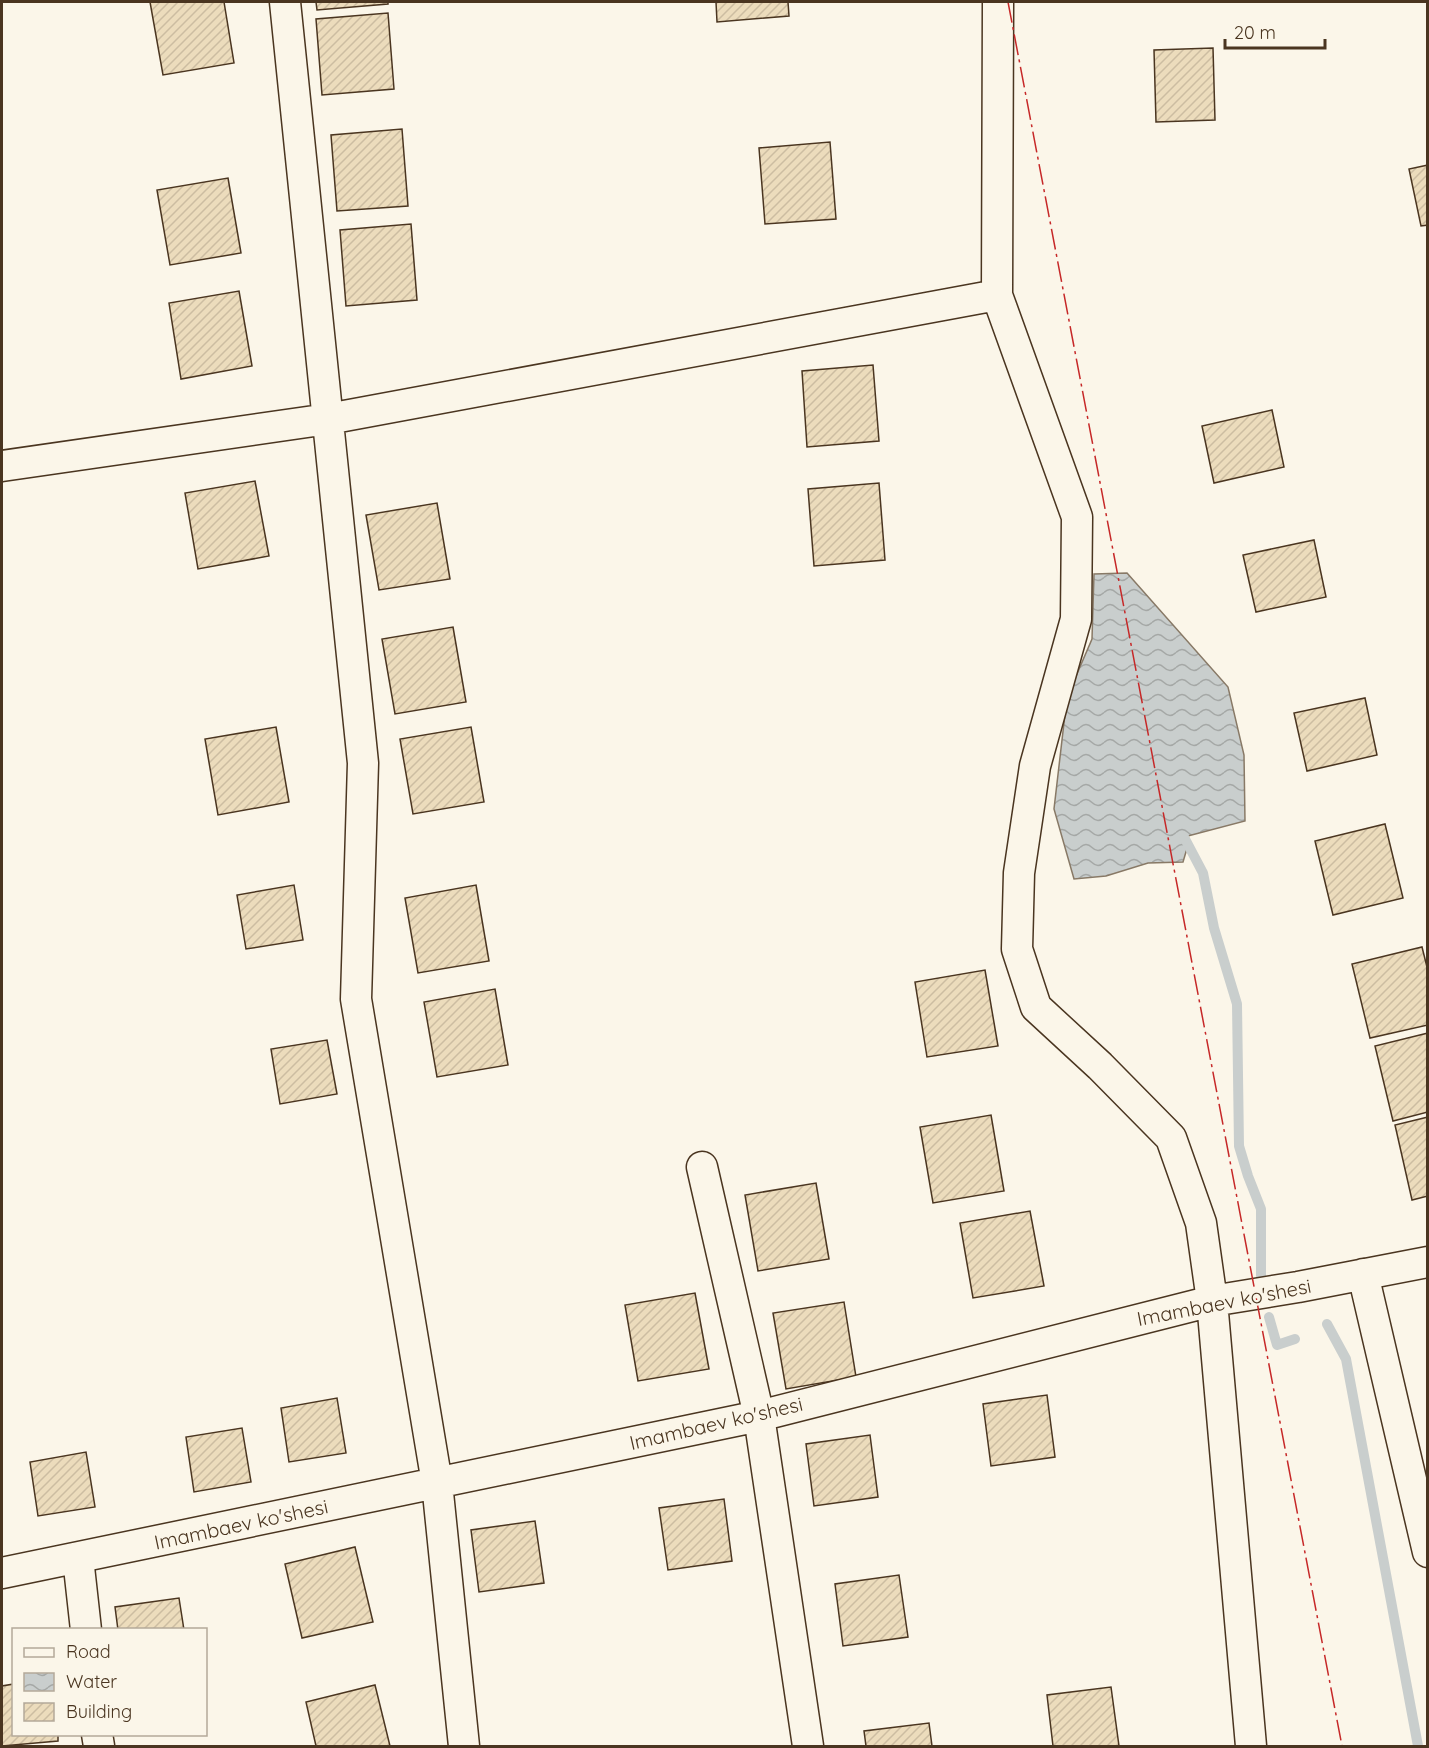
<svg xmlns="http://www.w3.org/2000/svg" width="1429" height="1748" font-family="Quicksand,sans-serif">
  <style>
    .water { fill: url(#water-waves); stroke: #887966; stroke-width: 1.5 }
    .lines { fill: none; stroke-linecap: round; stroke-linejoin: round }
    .stream { stroke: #c9cecd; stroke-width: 10 }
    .building { fill: url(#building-hatch); stroke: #4a3520; stroke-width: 1.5 }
    .minor-casing { stroke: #4a3520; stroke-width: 33 }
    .minor { stroke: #fbf6e9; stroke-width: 30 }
    .power { stroke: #c62828; stroke-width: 1.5; stroke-dasharray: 21 4.5 3 4.5; stroke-linecap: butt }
    .labels { text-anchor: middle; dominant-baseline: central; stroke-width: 4.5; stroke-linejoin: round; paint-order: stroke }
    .street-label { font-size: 20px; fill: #4a3520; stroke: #fbf6e9 }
  </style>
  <defs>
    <pattern id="water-waves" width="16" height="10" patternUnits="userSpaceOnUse" patternTransform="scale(1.5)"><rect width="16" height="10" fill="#c9cecd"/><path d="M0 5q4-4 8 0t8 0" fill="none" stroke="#a5a8a6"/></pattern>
    <pattern id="building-hatch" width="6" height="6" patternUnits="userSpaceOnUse" patternTransform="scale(1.5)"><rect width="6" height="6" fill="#ecdcbc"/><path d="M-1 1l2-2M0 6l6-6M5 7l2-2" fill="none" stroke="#ccbda1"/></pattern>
  </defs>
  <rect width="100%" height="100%" fill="#fbf6e9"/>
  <path class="water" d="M 1127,573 L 1228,687 L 1244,755 L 1245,821 L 1184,837 L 1188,845 L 1183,862 L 1148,863 L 1106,876 L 1074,879 L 1054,809 L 1067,697 L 1092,639 L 1094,574 Z"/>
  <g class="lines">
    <path class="stream" d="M 1184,837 L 1203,873 L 1214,928 L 1237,1004 L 1239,1146 L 1248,1176 L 1261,1209 L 1261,1276
      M 1269,1317 L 1277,1345 L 1295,1339
      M 1327,1324 L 1346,1359 L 1418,1746"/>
  </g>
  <path class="building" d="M 150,2 L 224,2 L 234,63 L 163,75 Z
    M 316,2 L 388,2 L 388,4 L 317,10 Z
    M 716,2 L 788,2 L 789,16 L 717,22 Z
    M 388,13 L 394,89 L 322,95 L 316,19 Z
    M 1213,48 L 1215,120 L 1156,122 L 1154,50 Z
    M 402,129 L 408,206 L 337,211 L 331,135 Z
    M 830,142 L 836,219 L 765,224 L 759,148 Z
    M 1428,165 L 1428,225 L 1421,226 L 1409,169 Z
    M 228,178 L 241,253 L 170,265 L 157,190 Z
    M 411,224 L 417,300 L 346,306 L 340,230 Z
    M 239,291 L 252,366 L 181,379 L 169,303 Z
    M 873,365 L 879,441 L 807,447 L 802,371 Z
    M 1272,410 L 1284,467 L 1214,483 L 1202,426 Z
    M 255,481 L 269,556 L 198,569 L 185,493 Z
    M 879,483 L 885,560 L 814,566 L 808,489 Z
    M 437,503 L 450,579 L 379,590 L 366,515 Z
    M 1314,540 L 1326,597 L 1256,612 L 1243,555 Z
    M 453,627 L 466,702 L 395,714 L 382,639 Z
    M 1365,698 L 1377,755 L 1307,771 L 1294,713 Z
    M 276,727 L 289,802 L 218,815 L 205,739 Z
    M 471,727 L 484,802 L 413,814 L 400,739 Z
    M 1385,824 L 1403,898 L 1333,915 L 1315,841 Z
    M 294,885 L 303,940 L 246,949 L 237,895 Z
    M 476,885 L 489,961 L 418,973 L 405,898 Z
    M 1422,947 L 1428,971 L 1428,1025 L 1370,1038 L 1352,964 Z
    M 985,970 L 998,1046 L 927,1057 L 915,982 Z
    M 495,989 L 508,1065 L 437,1077 L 424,1002 Z
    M 1428,1033 L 1428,1112 L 1393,1121 L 1375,1046 Z
    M 327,1040 L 337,1094 L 280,1104 L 271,1049 Z
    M 991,1115 L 1004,1191 L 933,1203 L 920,1127 Z
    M 1428,1117 L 1428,1196 L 1412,1200 L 1395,1125 Z
    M 816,1183 L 829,1259 L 758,1271 L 745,1195 Z
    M 1030,1211 L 1044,1286 L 973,1298 L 960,1223 Z
    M 695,1293 L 709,1369 L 638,1381 L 625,1305 Z
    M 844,1302 L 856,1377 L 786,1389 L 773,1313 Z
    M 1047,1395 L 1055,1457 L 991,1466 L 983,1404 Z
    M 337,1398 L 346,1453 L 289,1462 L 281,1408 Z
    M 242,1428 L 251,1482 L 194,1492 L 186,1437 Z
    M 870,1435 L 878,1497 L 814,1506 L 806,1444 Z
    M 86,1452 L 95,1507 L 38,1516 L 30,1462 Z
    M 724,1499 L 732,1561 L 668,1570 L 659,1508 Z
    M 535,1521 L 544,1583 L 479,1592 L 471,1530 Z
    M 355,1547 L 373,1622 L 302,1638 L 285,1564 Z
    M 899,1575 L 908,1637 L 843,1646 L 835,1584 Z
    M 179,1598 L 184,1630 L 118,1630 L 115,1607 Z
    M 14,1684 L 14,1734 L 58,1734 L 58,1741 L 2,1746 L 2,1686 Z
    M 375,1685 L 390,1746 L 316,1746 L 306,1702 Z
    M 1111,1687 L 1119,1746 L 1053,1746 L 1047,1695 Z
    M 929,1723 L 932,1746 L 866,1746 L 864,1731 Z"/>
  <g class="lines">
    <defs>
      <path id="minor" d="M 285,2 L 363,763 L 356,999 L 437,1483 L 464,1746
        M 998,2 L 997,295 L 1077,517 L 1076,619 L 1035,766 L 1019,873 L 1017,949 L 1036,1007 L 1100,1066 L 1171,1138 L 1201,1223 L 1212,1301 L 1251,1746
        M 2,466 L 328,419 L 997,295
        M 702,1167 L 759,1416 L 808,1746
        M 1363,1274 L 1428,1552
        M 78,1558 L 86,1630
        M 2,1573 L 759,1416 L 1212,1301 L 1298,1287 L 1428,1262
        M 97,1734 L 99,1746"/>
    </defs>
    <use href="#minor" class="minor-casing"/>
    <use href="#minor" class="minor"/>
    <path class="power" d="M 1008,2 L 1342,1746"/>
  </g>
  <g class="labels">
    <g class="street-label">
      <text transform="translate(1224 1302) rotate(-11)">Imambaev ko'shesi</text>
      <text transform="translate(716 1423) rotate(-13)">Imambaev ko'shesi</text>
      <text transform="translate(241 1524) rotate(-12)">Imambaev ko'shesi</text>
    </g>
  </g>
  <rect width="1429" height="1748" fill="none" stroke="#4a3520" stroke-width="6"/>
  <rect x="12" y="1628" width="195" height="108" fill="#fbf6e9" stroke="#b4a999" stroke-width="1.5"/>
  <rect x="24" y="1648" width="30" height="9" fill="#fbf6e9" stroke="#b4a999" stroke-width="1.5"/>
  <text x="66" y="1658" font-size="18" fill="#4a3520">Road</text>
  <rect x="24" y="1673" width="30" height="18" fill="url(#water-waves)" stroke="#b4a999" stroke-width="1.5"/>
  <text x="66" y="1688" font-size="18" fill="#4a3520">Water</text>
  <rect x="24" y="1703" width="30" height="18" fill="url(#building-hatch)" stroke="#b4a999" stroke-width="1.5"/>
  <text x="66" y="1718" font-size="18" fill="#4a3520">Building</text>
  <path d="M1225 39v9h100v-9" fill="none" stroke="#4a3520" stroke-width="3"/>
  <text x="1234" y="39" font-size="18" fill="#4a3520" stroke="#fbf6e9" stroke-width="4.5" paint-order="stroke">20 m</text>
</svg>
